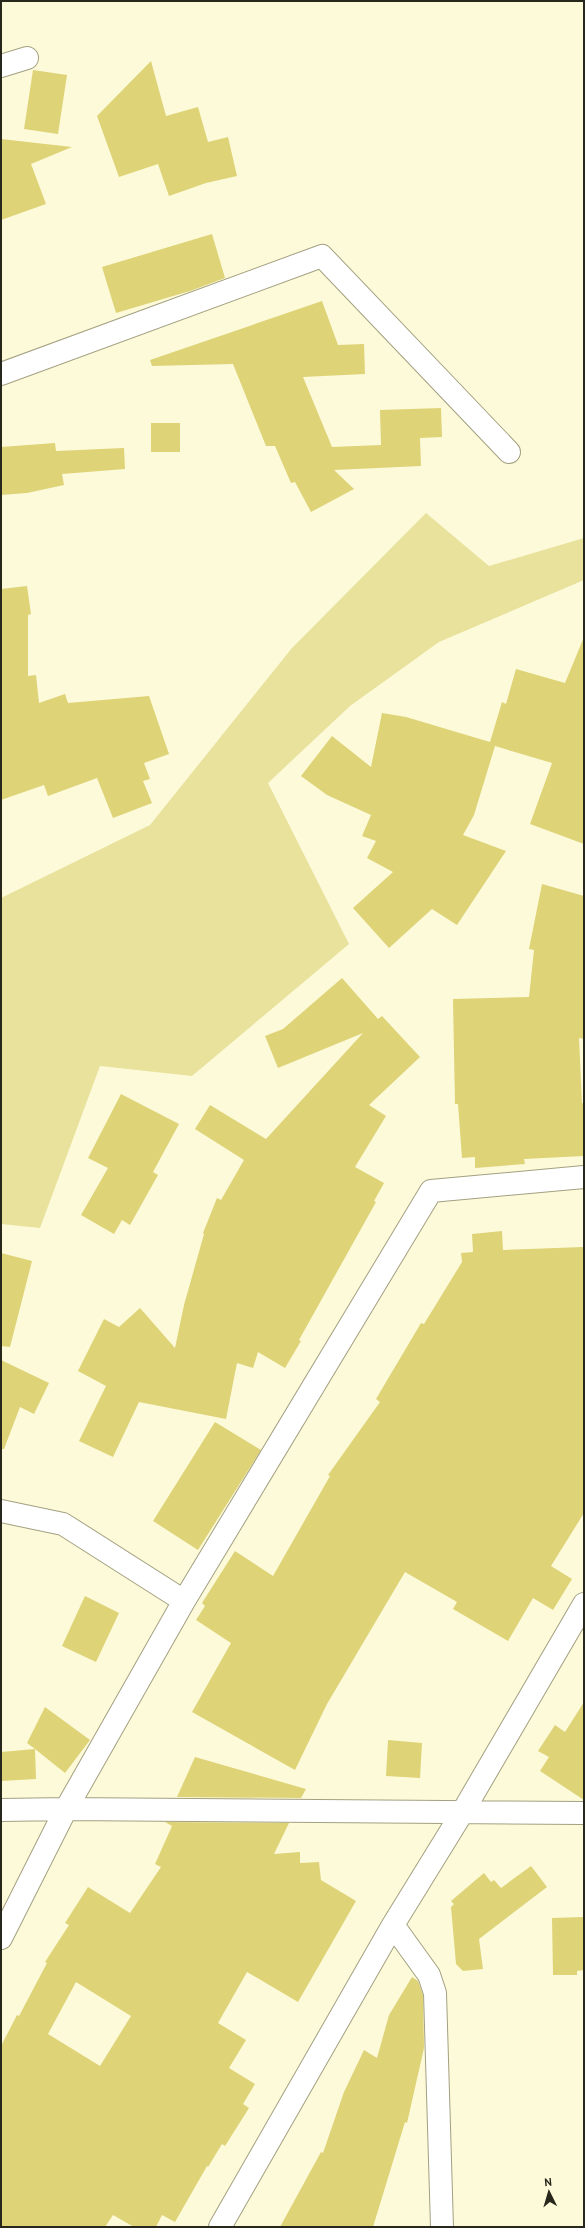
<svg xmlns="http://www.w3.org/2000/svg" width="585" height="2228" font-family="Overpass,sans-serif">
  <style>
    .green { fill: #e9e29d }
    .building { fill: #ded377; fill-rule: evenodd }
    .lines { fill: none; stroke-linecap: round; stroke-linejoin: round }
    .minor-casing { stroke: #a3a081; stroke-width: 24 }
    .minor { stroke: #fff; stroke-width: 22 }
  </style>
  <rect width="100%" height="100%" fill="#fdfada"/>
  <path class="green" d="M 426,513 L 489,566 L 584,538 L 584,580 L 439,642 L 350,706 L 268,783 L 349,944 L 192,1076 L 100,1066 L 40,1228 L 1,1224 L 1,898 L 150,825 L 292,648 Z"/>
  <path class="building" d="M 151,61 L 166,116 L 198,107 L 208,142 L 228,137 L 237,176 L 206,183 L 169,196 L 158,164 L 119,177 L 97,116 Z
    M 33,70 L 67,75 L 58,134 L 24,129 Z
    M 1,139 L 72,147 L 31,164 L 46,204 L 1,220 Z
    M 212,234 L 225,278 L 190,291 L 116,313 L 102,267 Z
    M 322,301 L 338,345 L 364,344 L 365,374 L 303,377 L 332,447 L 381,445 L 380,410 L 441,408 L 442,437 L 420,438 L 421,466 L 334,470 L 354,489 L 311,512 L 295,482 L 291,483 L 275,446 L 266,446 L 233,364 L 152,366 L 150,360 Z
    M 151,423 L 180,423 L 180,452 L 151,452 Z
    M 55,443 L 56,451 L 124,448 L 125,469 L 62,474 L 64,485 L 27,493 L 1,495 L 1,447 Z
    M 27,586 L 31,614 L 28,615 L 28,676 L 36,675 L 39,703 L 65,694 L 68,703 L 149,696 L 169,754 L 144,763 L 150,779 L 143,781 L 152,803 L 113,818 L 97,778 L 48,796 L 44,785 L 1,800 L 1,589 Z
    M 584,637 L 584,844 L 530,824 L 552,763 L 495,746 L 474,815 L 463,835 L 506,851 L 457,925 L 432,909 L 389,948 L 353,908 L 393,872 L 367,858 L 376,841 L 362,836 L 371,815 L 327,795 L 301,776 L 332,736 L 371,767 L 382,713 L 406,717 L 490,742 L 502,702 L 506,704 L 516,669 L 565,683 Z
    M 542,884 L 584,896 L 584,1039 L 579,1038 L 582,1103 L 584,1103 L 584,1156 L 524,1159 L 525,1164 L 475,1168 L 475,1157 L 462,1158 L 458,1104 L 455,1104 L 453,999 L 529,997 L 534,950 L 529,949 Z
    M 342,978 L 378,1019 L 382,1016 L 420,1057 L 369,1105 L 386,1116 L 355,1167 L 384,1183 L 374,1201 L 376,1202 L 299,1340 L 301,1341 L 285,1368 L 258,1352 L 253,1368 L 237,1363 L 226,1419 L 139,1402 L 113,1457 L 79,1441 L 106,1386 L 78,1371 L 104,1319 L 119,1327 L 140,1308 L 175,1348 L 184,1305 L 204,1234 L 203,1233 L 217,1198 L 221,1200 L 244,1160 L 195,1129 L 210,1105 L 266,1139 L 363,1033 L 278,1068 L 265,1036 L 283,1029 Z
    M 121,1094 L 179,1124 L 153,1172 L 158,1175 L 130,1225 L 122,1220 L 114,1234 L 81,1215 L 108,1168 L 88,1158 Z
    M 502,1231 L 503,1250 L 583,1247 L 584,1513 L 551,1566 L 572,1579 L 553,1610 L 533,1598 L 508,1641 L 453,1609 L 457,1602 L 405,1572 L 327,1704 L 295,1770 L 192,1712 L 231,1643 L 196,1620 L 205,1606 L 202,1603 L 235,1551 L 273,1576 L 330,1476 L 328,1475 L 380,1402 L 376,1399 L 421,1323 L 424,1324 L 462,1262 L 461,1253 L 473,1252 L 472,1234 Z
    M 1,1253 L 32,1261 L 10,1347 L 1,1346 Z
    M 1,1360 L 49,1383 L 34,1414 L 20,1407 L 4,1449 L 1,1449 Z
    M 215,1422 L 261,1450 L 198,1550 L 153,1521 Z
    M 85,1596 L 119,1613 L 96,1662 L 62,1646 Z
    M 584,1702 L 584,1800 L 540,1771 L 549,1757 L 538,1751 L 555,1725 L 565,1732 Z
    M 45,1707 L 90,1740 L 65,1773 L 35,1749 L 36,1779 L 1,1781 L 1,1752 L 35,1749 L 27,1743 Z
    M 388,1740 L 422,1743 L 420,1778 L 386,1776 Z
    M 195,1757 L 306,1789 L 301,1798 L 177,1797 Z
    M 165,1822 L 289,1823 L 274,1854 L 300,1852 L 300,1863 L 319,1862 L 321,1880 L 356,1901 L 298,2002 L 247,1972 L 218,2023 L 246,2040 L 229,2068 L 255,2084 L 243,2104 L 249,2108 L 225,2146 L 222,2144 L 208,2167 L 207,2166 L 175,2222 L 162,2215 L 156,2227 L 134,2227 L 113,2215 L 105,2227 L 1,2227 L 1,2046 L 17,2015 L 19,2016 L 47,1963 L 45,1962 L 69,1925 L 65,1923 L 88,1887 L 130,1913 L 161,1867 L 155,1864 L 172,1826 ZM 76,1982 L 131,2016 L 100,2066 L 48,2034 Z
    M 531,1866 L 547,1887 L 479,1939 L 483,1969 L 463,1971 L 456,1964 L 451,1907 L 454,1904 L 451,1901 L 484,1873 L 491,1882 L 494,1880 L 501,1888 Z
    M 584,1917 L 584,1970 L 577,1971 L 577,1975 L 553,1975 L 552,1918 Z
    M 412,1977 L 418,1981 L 423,1995 L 424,2048 L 407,2123 L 405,2122 L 373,2227 L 280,2227 L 321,2152 L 323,2153 L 344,2092 L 364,2050 L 377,2058 L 389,2015 Z"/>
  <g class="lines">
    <defs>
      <path id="minor" d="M 1,66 L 27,58
        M 1,374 L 322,256 L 509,452
        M 1,1511 L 63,1524 L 184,1601
        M 1,1810 L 66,1809 L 584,1813
        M 393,1925 L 429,1975 L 435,1993 L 442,2227
        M 1,1938 L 66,1809 L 184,1601 L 431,1191 L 584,1177
        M 220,2227 L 393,1925 L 462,1813 L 584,1604"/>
    </defs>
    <use href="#minor" class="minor-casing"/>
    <use href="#minor" class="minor"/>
  </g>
  <rect width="585" height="2228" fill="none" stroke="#28271b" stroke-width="4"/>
  <g transform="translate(549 2192) rotate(355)" stroke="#fdfada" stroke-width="3" paint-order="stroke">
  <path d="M0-3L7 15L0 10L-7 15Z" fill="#28271b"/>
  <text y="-6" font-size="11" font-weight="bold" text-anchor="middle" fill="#28271b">N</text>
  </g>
</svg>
